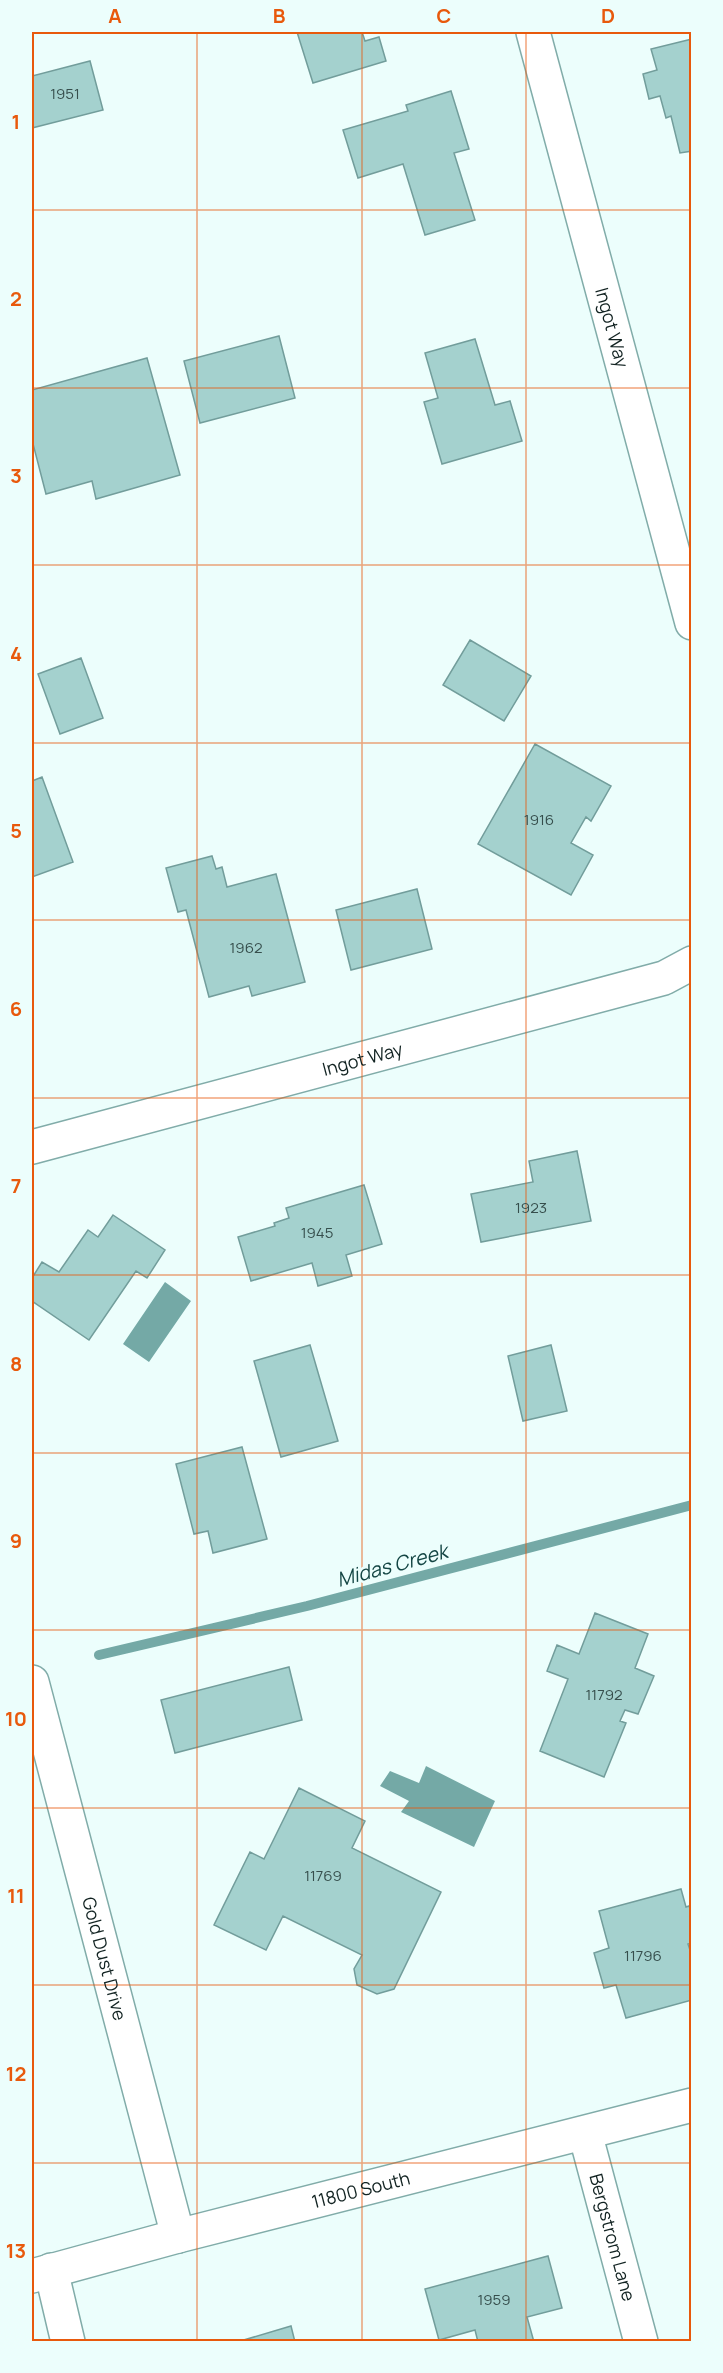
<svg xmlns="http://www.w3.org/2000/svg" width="723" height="2373" font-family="Manrope,sans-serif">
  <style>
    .water { fill: #74a9a6 }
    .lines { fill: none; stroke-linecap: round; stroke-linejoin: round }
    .stream { stroke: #74a9a6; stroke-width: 10 }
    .building { fill: #a4d1ce; stroke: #729d9b; stroke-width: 1.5 }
    .minor-casing { stroke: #81aca9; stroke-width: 36 }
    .secondary-casing { stroke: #81aca9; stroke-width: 36 }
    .minor { stroke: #fff; stroke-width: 33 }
    .secondary { stroke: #fff; stroke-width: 33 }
    .grid { fill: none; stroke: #e8590c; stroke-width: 1.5; stroke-opacity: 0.55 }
    .labels { text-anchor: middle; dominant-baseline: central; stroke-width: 5; stroke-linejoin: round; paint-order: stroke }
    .number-label { font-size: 15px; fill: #364e4c }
    .street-label { font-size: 18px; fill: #112221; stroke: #ecfefc }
    .water-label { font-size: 20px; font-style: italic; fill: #144644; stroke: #ecfefc }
    .neatline { fill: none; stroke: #e8590c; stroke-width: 2 }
    .grid-label { font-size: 20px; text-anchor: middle; font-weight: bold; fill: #e8590c }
  </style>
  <rect width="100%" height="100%" fill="#ecfefc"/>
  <path class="water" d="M 165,1282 L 191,1301 L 149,1362 L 123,1344 Z
    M 426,1766 L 495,1801 L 474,1847 L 401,1812 L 409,1801 L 380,1786 L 390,1771 L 419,1783 Z"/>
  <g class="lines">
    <path class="stream" d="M 99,1655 L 307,1606 L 692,1505"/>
  </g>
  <path class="building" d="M 297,32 L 362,32 L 365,41 L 379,37 L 386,61 L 313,83 Z
    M 692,39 L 692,151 L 680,153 L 671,116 L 666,118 L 660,96 L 649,99 L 643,74 L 657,70 L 651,49 Z
    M 90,61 L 103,110 L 32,128 L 32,76 Z
    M 451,91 L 469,149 L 454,153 L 475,220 L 425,235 L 403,164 L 358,178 L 343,130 L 408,111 L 406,105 Z
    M 279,336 L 295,398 L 200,423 L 184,361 Z
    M 475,339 L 495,405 L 510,401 L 522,441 L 442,464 L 424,402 L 438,398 L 425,353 Z
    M 147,358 L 180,475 L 96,499 L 92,481 L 46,494 L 32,440 L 32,390 Z
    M 470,640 L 531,676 L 504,721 L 443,685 Z
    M 81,658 L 103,718 L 60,734 L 38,674 Z
    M 535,744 L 611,786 L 591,821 L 586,817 L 571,843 L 593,855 L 571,895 L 478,844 Z
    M 42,777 L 73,862 L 32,877 L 32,781 Z
    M 212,856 L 216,869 L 222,867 L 227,887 L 276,874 L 305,982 L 252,996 L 249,986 L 209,997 L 186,910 L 178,912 L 166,868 Z
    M 417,889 L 432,949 L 351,970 L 336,910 Z
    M 577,1151 L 591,1221 L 481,1242 L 471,1194 L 533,1182 L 529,1161 Z
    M 364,1185 L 382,1244 L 346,1255 L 352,1276 L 318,1286 L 312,1263 L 251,1281 L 238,1237 L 275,1226 L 274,1223 L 289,1218 L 286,1208 Z
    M 113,1215 L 165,1250 L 147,1278 L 136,1271 L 89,1340 L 32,1301 L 32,1278 L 42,1262 L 59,1272 L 88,1230 L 98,1237 Z
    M 310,1345 L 338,1441 L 281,1457 L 254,1361 Z
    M 551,1345 L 567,1411 L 523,1421 L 508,1356 Z
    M 242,1447 L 267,1539 L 213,1553 L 208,1531 L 194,1534 L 176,1464 Z
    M 595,1613 L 648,1634 L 635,1668 L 654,1676 L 638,1714 L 625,1710 L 620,1721 L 626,1723 L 604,1777 L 540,1751 L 568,1679 L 547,1671 L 557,1645 L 579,1654 Z
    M 289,1667 L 302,1720 L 175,1753 L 161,1700 Z
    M 299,1788 L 365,1821 L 352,1848 L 441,1892 L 394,1989 L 377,1994 L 357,1985 L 354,1969 L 362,1955 L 283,1916 L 266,1950 L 214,1925 L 250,1852 L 264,1859 Z
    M 681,1889 L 686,1907 L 689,1906 L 692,1914 L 692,1943 L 688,1944 L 692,1956 L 692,2000 L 626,2018 L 616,1985 L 604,1988 L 594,1953 L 609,1948 L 599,1911 Z
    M 548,2256 L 562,2308 L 527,2317 L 534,2342 L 478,2342 L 475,2330 L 439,2340 L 425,2289 Z
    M 291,2326 L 295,2342 L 237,2342 Z"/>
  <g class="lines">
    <defs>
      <g id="minor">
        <path id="s1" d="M 533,32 L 692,623"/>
        <path id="s2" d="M 32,1147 L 664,978 L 692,963"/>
        <path id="s3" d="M 32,1682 L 178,2236"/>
        <path id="s4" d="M 585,2133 L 641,2342"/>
        <path d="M 51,2270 L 68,2342"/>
      </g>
      <g id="secondary">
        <path id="s5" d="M 32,2276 L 178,2236 L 692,2105"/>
      </g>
    </defs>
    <use href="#minor" class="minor-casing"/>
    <use href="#secondary" class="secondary-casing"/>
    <use href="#minor" class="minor"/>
    <use href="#secondary" class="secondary"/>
  </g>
  <path class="grid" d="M 197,32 L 197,2342M 362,32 L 362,2342M 526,32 L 526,2342M 32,210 L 692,210M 32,388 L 692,388M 32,565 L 692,565M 32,743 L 692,743M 32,920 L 692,920M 32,1098 L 692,1098M 32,1275 L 692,1275M 32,1453 L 692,1453M 32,1630 L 692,1630M 32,1808 L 692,1808M 32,1985 L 692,1985M 32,2163 L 692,2163"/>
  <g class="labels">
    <g class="number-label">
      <text x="65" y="93">1951</text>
      <text x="539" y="819">1916</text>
      <text x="246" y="947">1962</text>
      <text x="531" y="1207">1923</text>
      <text x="317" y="1232">1945</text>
      <text x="604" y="1694">11792</text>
      <text x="323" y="1875">11769</text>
      <text x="643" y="1955">11796</text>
      <text x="494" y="2299">1959</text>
    </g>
    <g class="street-label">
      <text stroke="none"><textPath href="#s1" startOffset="306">Ingot Way</textPath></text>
      <text stroke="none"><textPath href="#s2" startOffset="342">Ingot Way</textPath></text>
      <text stroke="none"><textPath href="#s3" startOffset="286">Gold Dust Drive</textPath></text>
      <text stroke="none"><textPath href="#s5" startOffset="340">11800 South</textPath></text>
      <text stroke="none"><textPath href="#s4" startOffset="108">Bergstrom Lane</textPath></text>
    </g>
    <g class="water-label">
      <text transform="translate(392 1565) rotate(-15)">Midas Creek</text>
    </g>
  </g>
  <rect width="723" height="2373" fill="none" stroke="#ecfefc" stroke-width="66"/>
  <rect x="33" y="33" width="657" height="2307" class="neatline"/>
  <g class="grid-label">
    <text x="115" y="23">A</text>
    <text x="279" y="23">B</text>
    <text x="444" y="23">C</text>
    <text x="608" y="23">D</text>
    <text x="16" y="129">1</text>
    <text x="16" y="306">2</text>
    <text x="16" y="483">3</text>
    <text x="16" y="661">4</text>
    <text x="16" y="838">5</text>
    <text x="16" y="1016">6</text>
    <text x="16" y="1193">7</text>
    <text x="16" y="1371">8</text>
    <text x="16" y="1548">9</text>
    <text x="16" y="1726">10</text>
    <text x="16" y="1903">11</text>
    <text x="16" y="2081">12</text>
    <text x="16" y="2258">13</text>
  </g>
</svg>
